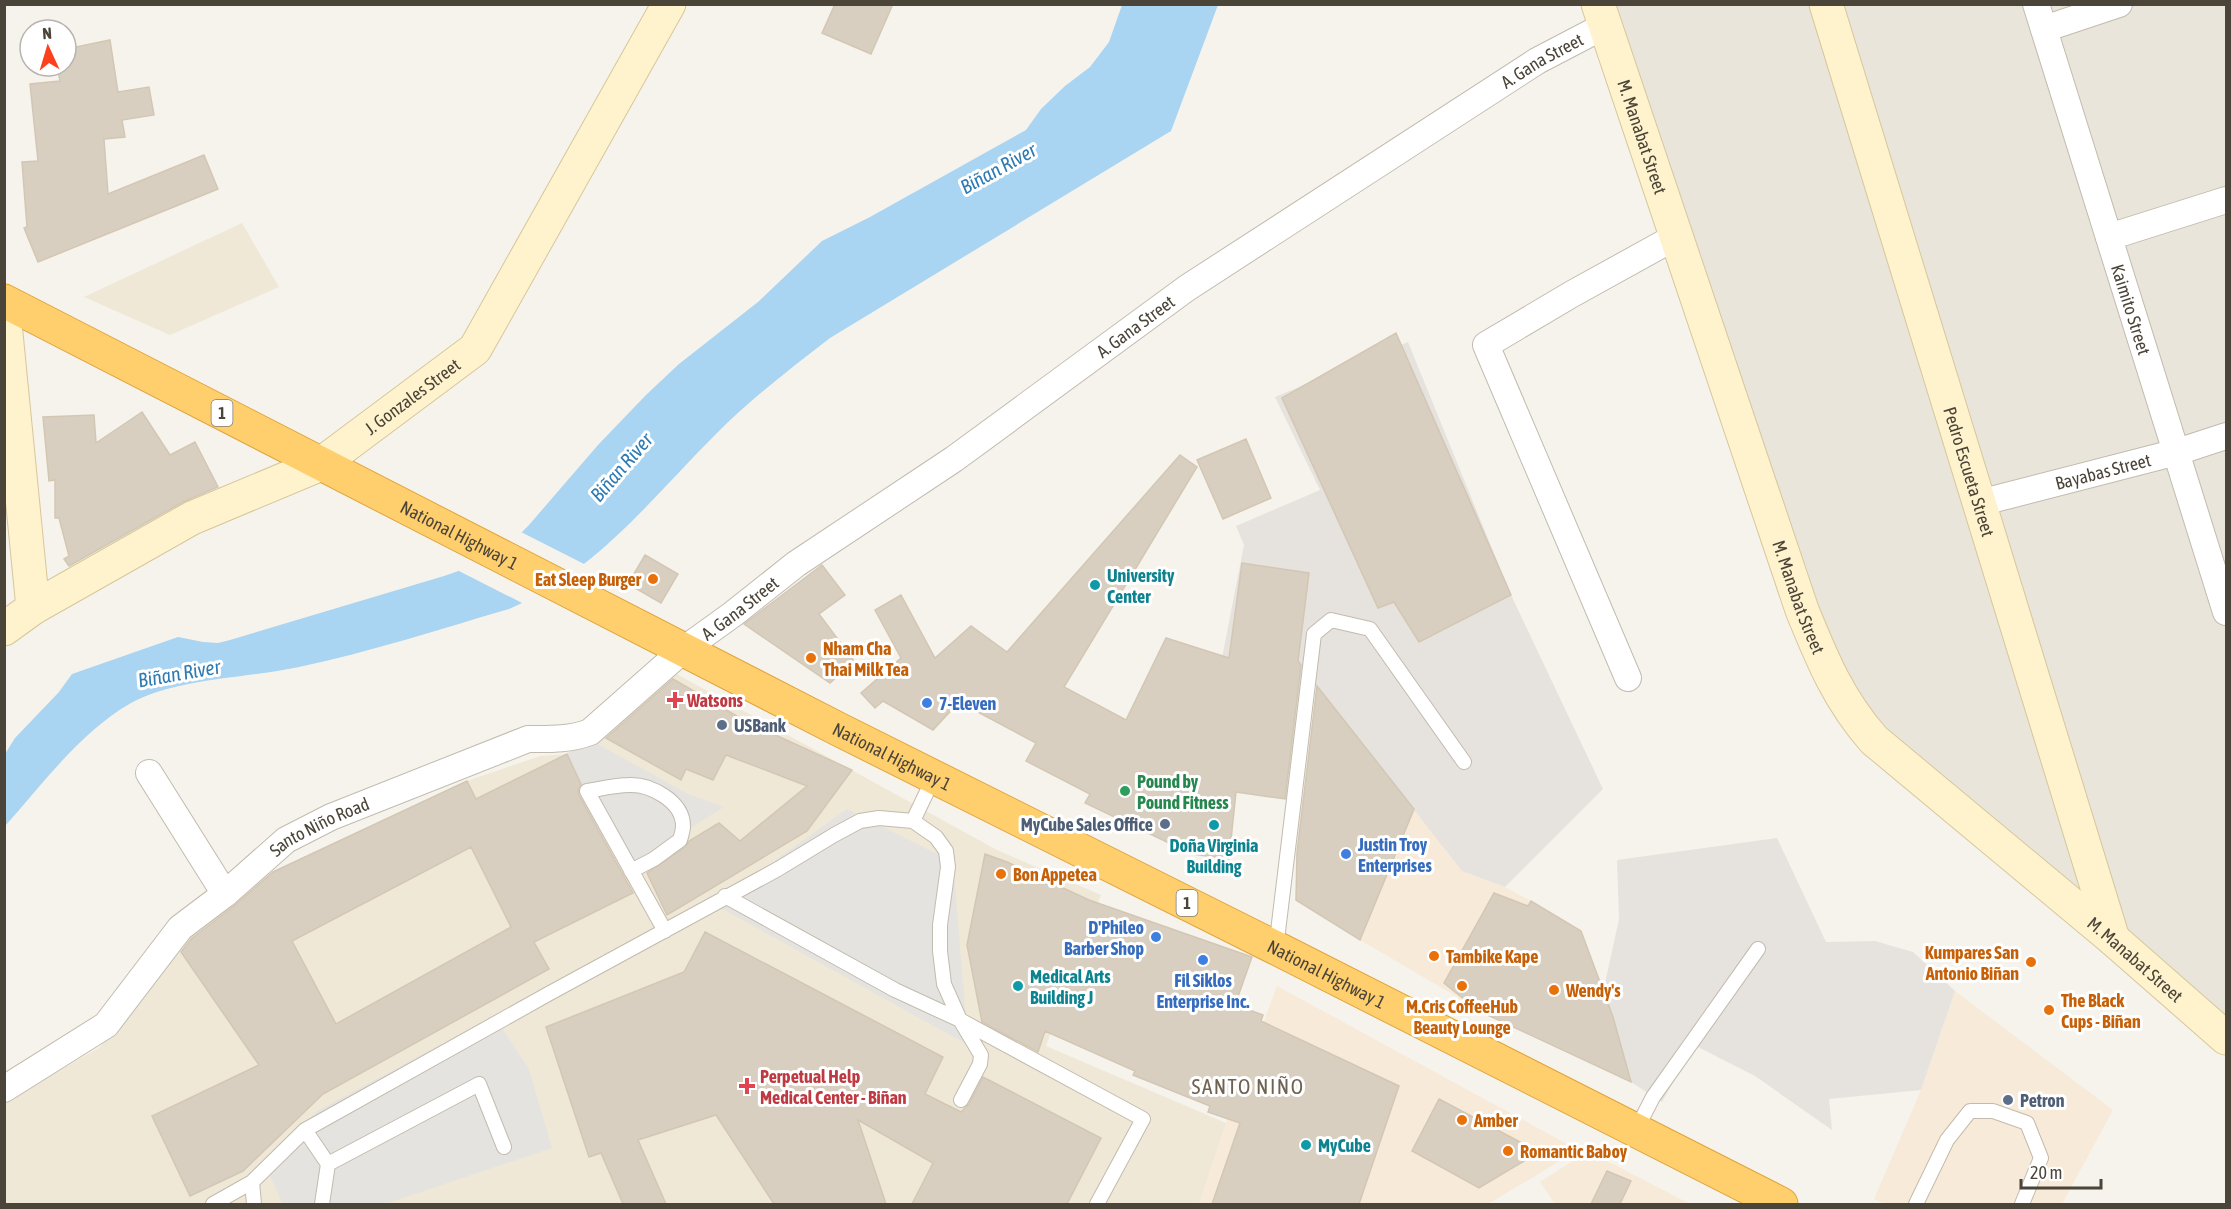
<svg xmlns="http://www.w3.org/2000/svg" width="2231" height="1209" font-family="'Asap Condensed',sans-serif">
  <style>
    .residential { fill: #eae5da }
    .commercial { fill: #f7ead8 }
    .industrial { fill: #e6e2dd }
    .education { fill: #efe8d6 }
    .parking { fill: #e5e3e0 }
    .water { fill: #a9d4f2 }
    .pier { fill: #f6f3ec }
    .building { fill: #d8cfc1; stroke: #d3c7b4; stroke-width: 1.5; fill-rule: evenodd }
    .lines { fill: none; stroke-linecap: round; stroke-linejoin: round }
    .lane-casing { stroke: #c2bbae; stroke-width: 16 }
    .street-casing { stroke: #c2bbae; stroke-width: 28 }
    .secondary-casing { stroke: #d6c79b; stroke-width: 35 }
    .highway-casing { stroke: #e0a43c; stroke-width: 35 }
    .lane { stroke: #fff; stroke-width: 14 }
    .street { stroke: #fff; stroke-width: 26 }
    .secondary { stroke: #fff3cd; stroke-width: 33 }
    .highway { stroke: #ffcf6e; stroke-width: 33 }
    .food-dot { fill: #e8710a; stroke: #fff; stroke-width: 2 }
    .culture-dot { fill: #0f9aa8; stroke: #fff; stroke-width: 2 }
    .health-dot { fill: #e0444e; stroke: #fff; stroke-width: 2 }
    .shop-dot { fill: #3f7fe0; stroke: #fff; stroke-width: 2 }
    .service-dot { fill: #5c6f8a; stroke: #fff; stroke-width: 2 }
    .leisure-dot { fill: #2e9e5b; stroke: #fff; stroke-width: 2 }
    .labels { text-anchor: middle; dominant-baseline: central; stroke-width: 6; stroke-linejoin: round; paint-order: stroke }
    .shield { fill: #fff; stroke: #817c74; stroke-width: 1.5 }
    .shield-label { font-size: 16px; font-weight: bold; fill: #4b4439 }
    .street-label { font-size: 18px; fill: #4b4439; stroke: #fff }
    .culture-label { font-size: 18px; font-weight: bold; fill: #0d838f; stroke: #fff; text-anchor: start }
    .food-label { font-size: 18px; font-weight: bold; fill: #c56008; stroke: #fff; text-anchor: start }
    .health-label { font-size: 18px; font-weight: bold; fill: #be3a42; stroke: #fff; text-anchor: start }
    .shop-label { font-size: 18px; font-weight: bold; fill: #366cbe; stroke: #fff; text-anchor: start }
    .service-label { font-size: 18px; font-weight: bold; fill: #4e5e75; stroke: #fff; text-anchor: start }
    .leisure-label { font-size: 18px; font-weight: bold; fill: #27864d; stroke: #fff; text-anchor: start }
    .water-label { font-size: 20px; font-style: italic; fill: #2e7ab2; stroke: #fff }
    .quarter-label { font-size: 21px; letter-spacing: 1.5px; fill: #6e6250; stroke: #fff }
  </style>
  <rect width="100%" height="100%" fill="#f6f3ec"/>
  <path class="residential" d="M 1603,5 L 2226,5 L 2226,1032 L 1859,717 L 1818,635 Z"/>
  <path class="commercial" d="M 1414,809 L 1462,871 L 1505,887 L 1531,901 L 1478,1009 L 1360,940 Z
    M 1277,986 L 1578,1150 L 1488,1204 L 1199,1204 L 1226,1123 Z
    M 1955,991 L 2113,1110 L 2062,1204 L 1885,1204 L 1874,1199 L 1921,1090 Z
    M 1588,1151 L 1690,1204 L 1555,1204 L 1540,1182 Z"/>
  <path class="industrial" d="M 1408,342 L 1511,595 L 1603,789 L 1505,887 L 1462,871 L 1313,681 L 1298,798 L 1197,786 L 1244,545 L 1236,526 L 1320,490 L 1275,397 Z
    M 1777,838 L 1826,942 L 1875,941 L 1913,952 L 1955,991 L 1921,1090 L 1829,1099 L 1832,1130 L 1755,1076 L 1694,1045 L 1662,1102 L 1631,1082 L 1604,988 L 1619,919 L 1617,860 Z"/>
  <path class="education" d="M 242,223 L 279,287 L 170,335 L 84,297 Z
    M 664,667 L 997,850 L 1101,895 L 1046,1046 L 1226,1123 L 1199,1204 L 5,1204 L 4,1103 L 100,1047 L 120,1023 L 175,943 L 270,873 L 467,781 L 540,756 L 567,754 Z"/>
  <path class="parking" d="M 585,737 L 688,794 L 724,807 L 624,869 L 567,754 Z
    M 847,809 L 953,862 L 968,1045 L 714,904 Z
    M 494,1016 L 529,1069 L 552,1148 L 385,1204 L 283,1204 L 263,1161 L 319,1110 Z"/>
  <path class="water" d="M 1122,5 L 1218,5 L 1171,131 L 830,338 C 791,368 751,399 716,434 C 651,499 595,573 509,609 C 440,629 370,652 299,667 C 248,678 176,678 131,703 C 80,732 43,784 5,826 L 5,754 L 15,738 L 59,692 L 72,674 L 178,637 L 203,642 L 218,643 L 230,640 L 444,576 L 470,567 L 512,542 L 529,525 L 598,445 L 646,395 L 679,364 L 758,302 L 822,241 L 870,217 L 1026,130 L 1041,109 L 1065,86 L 1090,67 L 1109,42 Z"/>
  <path class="pier" d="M 519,531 L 588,566 L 553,591 L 526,605 L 455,569 L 491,552 Z"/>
  <path class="building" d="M 835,4 L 893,4 L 871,54 L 822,33 Z
    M 110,40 L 118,92 L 149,87 L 154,115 L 122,120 L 125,137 L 104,139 L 108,194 L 204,155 L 218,189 L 38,262 L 24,228 L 27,227 L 22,162 L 38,161 L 30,84 L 60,81 L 57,66 L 66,66 L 66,49 Z
    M 1396,333 L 1511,595 L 1419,642 L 1394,602 L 1378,608 L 1282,398 Z
    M 142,412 L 170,455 L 195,442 L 218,487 L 183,502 L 69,566 L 64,559 L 69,556 L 59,518 L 55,518 L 55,480 L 49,481 L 43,417 L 94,415 L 96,443 Z
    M 1246,439 L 1271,498 L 1223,519 L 1197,460 Z
    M 1180,455 L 1197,467 L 1064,687 L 1126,720 L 1166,638 L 1229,658 L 1242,563 L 1309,573 L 1298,661 L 1301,665 L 1285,799 L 1236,792 L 1229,859 L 1192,854 L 1085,803 L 1090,794 L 1026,761 L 1036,743 L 959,702 L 933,730 L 883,701 L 875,708 L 861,693 L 901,658 L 875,610 L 901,595 L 935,658 L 971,626 L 1007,652 Z
    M 645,555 L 678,574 L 661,603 L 628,584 Z
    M 822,565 L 845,595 L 819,614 L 854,661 L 830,683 L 744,624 Z
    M 673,679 L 747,722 L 852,770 L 807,831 L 667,915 L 647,873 L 685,847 L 689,841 L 719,823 L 740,841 L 807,786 L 726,755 L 713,780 L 686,769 L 681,780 L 606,738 Z
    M 1317,686 L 1414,809 L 1360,940 L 1296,900 L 1297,852 Z
    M 567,754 L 581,784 L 578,791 L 579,795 L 633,893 L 534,942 L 549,969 L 323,1094 L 243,1171 L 190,1196 L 152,1116 L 259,1065 L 181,952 L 191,939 L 234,906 L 273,872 L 467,781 L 476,799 ZM 471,847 L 511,927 L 336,1024 L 292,941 Z
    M 985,854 L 1007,862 L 1089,900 L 1252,957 L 1235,1005 L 1263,1015 L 1261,1021 L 1399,1086 L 1359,1204 L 1212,1204 L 1240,1123 L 1208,1112 L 1210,1106 L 1133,1075 L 1135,1071 L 1045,1031 L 1038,1052 L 982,1022 L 967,945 Z
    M 1494,893 L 1528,906 L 1531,901 L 1581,931 L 1613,1017 L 1631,1082 L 1479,1011 L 1444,983 Z
    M 705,932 L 943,1057 L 925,1094 L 961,1112 L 969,1104 L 983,1077 L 1101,1138 L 1067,1204 L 912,1204 L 933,1163 L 858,1120 L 886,1204 L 774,1204 L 716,1115 L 638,1140 L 666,1204 L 623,1204 L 601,1153 L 589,1157 L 546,1027 L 684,972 Z
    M 1439,1099 L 1539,1152 L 1479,1188 L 1412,1151 Z
    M 1607,1171 L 1631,1181 L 1620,1204 L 1591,1204 Z"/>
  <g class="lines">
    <defs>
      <path id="lane" d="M 913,821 L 934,777
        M 631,871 L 654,859 L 680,840 C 681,836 683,831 683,826 C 683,801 650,784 629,785 C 615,785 600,789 587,791 L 665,931
        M 725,896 L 895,990 L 960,1020 L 1143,1119 L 1097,1204
        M 1276,948 L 1314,634 L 1331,620 L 1370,629 L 1464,762
        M 305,1130 L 328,1164 L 322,1204
        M 1636,1130 L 1653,1097 L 1758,949
        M 328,1164 L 479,1084 L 504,1147
        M 252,1182 L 254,1204
        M 213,1204 L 252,1182 L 305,1130 L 550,993 L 778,869 L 834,835 L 860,821 L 879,818 L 913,821 L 936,837 L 946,851 L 948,867 L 940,925 L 940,951 L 944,984 L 960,1020 L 981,1055 L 980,1064 L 961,1100
        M 1916,1204 L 1947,1140 L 1970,1111 L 1993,1111 L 2027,1123 L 2041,1158 L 2022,1204"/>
      <g id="street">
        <path id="s1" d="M 2036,4 L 2226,612"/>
        <path d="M 2044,29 L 2119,4"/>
        <path d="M 2109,237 L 2226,200"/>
        <path id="s2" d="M 1979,503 L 2177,452 L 2226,436"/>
        <path d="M 1628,678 L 1486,345 L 1572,294 L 1677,236"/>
        <path d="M 149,773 L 225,894"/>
        <path id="s3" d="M 4,1089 L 106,1025 L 180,928 L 225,894 L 286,840 L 331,817 L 528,739 C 549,739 569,740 590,732 L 683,650 L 733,614 L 796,564 L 954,459 L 1187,288 L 1537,61 L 1604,26"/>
      </g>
      <g id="secondary">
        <path id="s4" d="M 1598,4 L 1802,610 C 1822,659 1838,699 1874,740 L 2113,939 L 2226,1038"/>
        <path id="s5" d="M 1826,4 L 2113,939"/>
        <path d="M 4,313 L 33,608"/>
        <path id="s6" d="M 4,629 L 33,608 L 192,518 L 321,464 L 475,349 L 669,4"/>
      </g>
      <g id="highway">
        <path id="s7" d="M 4,301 L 838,729 L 1276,948 L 1781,1204"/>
      </g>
    </defs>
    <use href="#lane" class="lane-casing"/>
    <use href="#street" class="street-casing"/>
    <use href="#secondary" class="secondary-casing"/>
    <use href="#highway" class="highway-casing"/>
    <use href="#lane" class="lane"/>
    <use href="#street" class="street"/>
    <use href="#secondary" class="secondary"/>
    <use href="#highway" class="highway"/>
  </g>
  <g class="food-dot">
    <circle cx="653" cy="579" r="6"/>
    <circle cx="811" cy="658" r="6"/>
    <circle cx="1001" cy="874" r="6"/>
    <circle cx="1434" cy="956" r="6"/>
    <circle cx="2031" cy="962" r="6"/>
    <circle cx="1462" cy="986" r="6"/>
    <circle cx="1554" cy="990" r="6"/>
    <circle cx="2049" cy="1010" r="6"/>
    <circle cx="1462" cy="1120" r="6"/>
    <circle cx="1508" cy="1151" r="6"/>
  </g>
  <g class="culture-dot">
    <circle cx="1095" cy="585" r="6"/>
    <circle cx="1214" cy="825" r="6"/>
    <circle cx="1018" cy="986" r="6"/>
    <circle cx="1306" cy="1145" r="6"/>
  </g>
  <g class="health-dot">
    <path d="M672 691h6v6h6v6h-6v6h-6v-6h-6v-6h6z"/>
    <path d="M744 1077h6v6h6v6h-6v6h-6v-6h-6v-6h6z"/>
  </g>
  <g class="shop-dot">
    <circle cx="927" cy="703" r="6"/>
    <circle cx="1346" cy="854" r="6"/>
    <circle cx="1156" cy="937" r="6"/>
    <circle cx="1203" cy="960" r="6"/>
  </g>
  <g class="service-dot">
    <circle cx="722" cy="725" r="6"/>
    <circle cx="1165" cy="824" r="6"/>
    <circle cx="2008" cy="1100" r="6"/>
  </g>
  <circle class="leisure-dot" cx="1125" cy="791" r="6"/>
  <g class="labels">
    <g class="shield">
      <rect x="211.5" y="400" width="21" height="26" rx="4.5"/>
      <rect x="1176.5" y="890" width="21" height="26" rx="4.5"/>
    </g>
    <g class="shield-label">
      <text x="222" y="413">1</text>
      <text x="1187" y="903">1</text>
    </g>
    <g class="street-label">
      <text stroke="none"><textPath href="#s3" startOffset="1872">A. Gana Street</textPath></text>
      <text stroke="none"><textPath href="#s4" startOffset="140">M. Manabat Street</textPath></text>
      <text stroke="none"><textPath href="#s1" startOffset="320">Kaimito Street</textPath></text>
      <text stroke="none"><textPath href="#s3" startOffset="1386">A. Gana Street</textPath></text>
      <text stroke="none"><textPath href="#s6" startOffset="472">J. Gonzales Street</textPath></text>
      <text stroke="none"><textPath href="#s2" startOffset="128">Bayabas Street</textPath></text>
      <text stroke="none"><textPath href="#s5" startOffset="489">Pedro Escueta Street</textPath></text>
      <text stroke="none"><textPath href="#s7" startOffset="512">National Highway 1</textPath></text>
      <text stroke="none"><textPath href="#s4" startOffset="626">M. Manabat Street</textPath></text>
      <text stroke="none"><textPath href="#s3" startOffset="900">A. Gana Street</textPath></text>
      <text stroke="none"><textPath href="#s7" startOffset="998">National Highway 1</textPath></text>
      <text stroke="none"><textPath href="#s3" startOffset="416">Santo Niño Road</textPath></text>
      <text stroke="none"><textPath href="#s4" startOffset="1130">M. Manabat Street</textPath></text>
      <text stroke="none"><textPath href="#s7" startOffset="1484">National Highway 1</textPath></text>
    </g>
    <g class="culture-label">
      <text x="1107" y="575">University<tspan x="1107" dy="21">Center</tspan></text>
      <text x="1214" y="845" text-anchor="middle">Doña Virginia<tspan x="1214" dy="21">Building</tspan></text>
      <text x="1030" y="976">Medical Arts<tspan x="1030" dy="21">Building J</tspan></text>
      <text x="1318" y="1145">MyCube</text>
    </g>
    <g class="food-label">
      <text x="641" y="579" text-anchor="end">Eat Sleep Burger</text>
      <text x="823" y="648">Nham Cha<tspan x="823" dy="21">Thai Milk Tea</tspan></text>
      <text x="1013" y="874">Bon Appetea</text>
      <text x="2019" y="952" text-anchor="end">Kumpares San<tspan x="2019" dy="21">Antonio Biñan</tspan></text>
      <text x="1446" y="956">Tambike Kape</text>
      <text x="1566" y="990">Wendy's</text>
      <text x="2061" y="1000">The Black<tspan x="2061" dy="21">Cups - Biñan</tspan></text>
      <text x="1462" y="1006" text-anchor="middle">M.Cris CoffeeHub<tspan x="1462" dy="21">Beauty Lounge</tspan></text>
      <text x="1474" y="1120">Amber</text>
      <text x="1520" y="1151">Romantic Baboy</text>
    </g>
    <g class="health-label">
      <text x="687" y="700">Watsons</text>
      <text x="760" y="1076">Perpetual Help<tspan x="760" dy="21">Medical Center - Biñan</tspan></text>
    </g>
    <g class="shop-label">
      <text x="939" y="703">7-Eleven</text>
      <text x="1358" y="844">Justin Troy<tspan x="1358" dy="21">Enterprises</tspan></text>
      <text x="1144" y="927" text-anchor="end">D'Phileo<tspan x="1144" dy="21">Barber Shop</tspan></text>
      <text x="1203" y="980" text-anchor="middle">Fil Siklos<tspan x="1203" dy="21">Enterprise Inc.</tspan></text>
    </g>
    <g class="service-label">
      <text x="734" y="725">USBank</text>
      <text x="1153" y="824" text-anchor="end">MyCube Sales Office</text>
      <text x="2020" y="1100">Petron</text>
    </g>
    <g class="leisure-label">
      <text x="1137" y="781">Pound by<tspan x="1137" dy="21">Pound Fitness</tspan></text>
    </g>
    <g class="water-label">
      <text transform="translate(998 168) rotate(-29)">Biñan River</text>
      <text transform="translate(621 467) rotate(-49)">Biñan River</text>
      <text transform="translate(179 673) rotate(-10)">Biñan River</text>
    </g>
    <g class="quarter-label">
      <text x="1248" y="1086">SANTO NIÑO</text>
    </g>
  </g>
  <rect width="2231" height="1209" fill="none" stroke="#4b4439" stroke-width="12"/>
  <g transform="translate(48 48) rotate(356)"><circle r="28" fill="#ffffff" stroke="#b7b4b0" stroke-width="1.5"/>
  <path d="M0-4.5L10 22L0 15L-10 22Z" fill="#fc3f1d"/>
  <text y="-9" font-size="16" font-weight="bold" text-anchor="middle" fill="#4b4439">N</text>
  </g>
  <path d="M2021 1179v9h80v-9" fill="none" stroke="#4b4439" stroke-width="3"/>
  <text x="2030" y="1179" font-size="18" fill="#4b4439" stroke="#ffffff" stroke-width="4.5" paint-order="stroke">20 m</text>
</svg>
